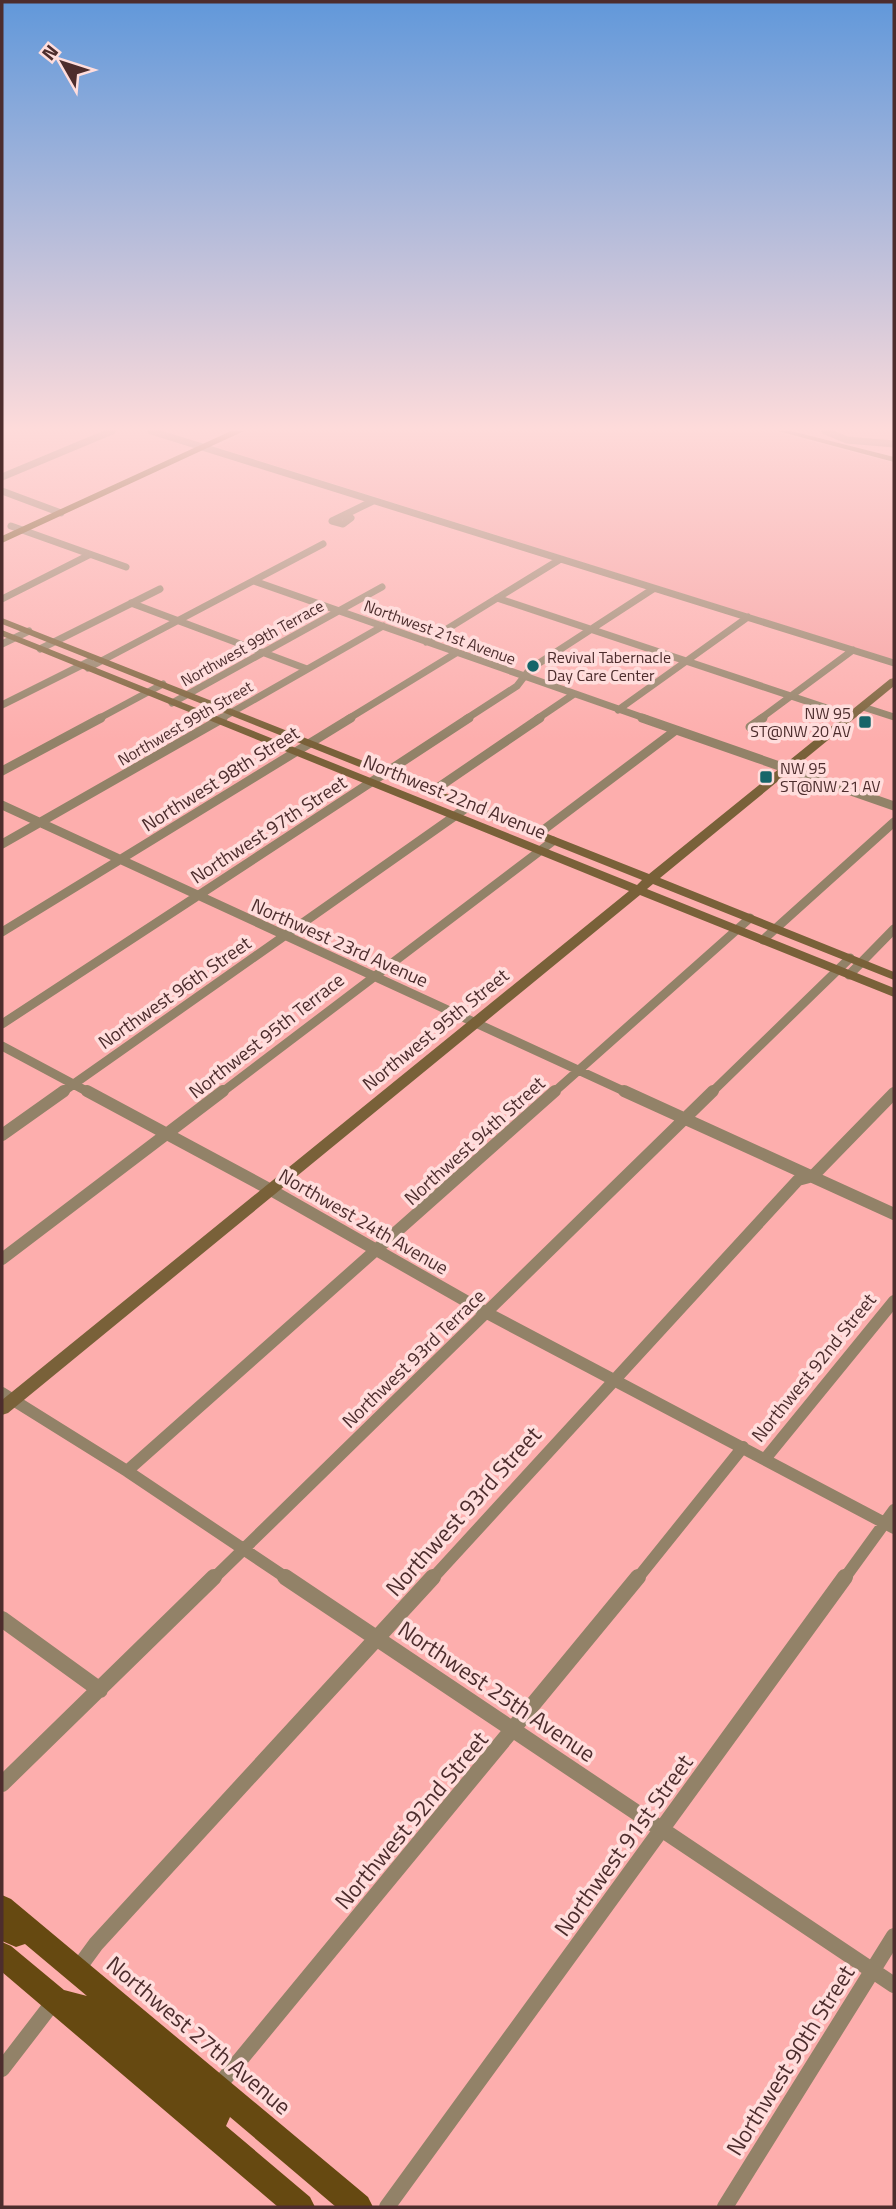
<svg xmlns="http://www.w3.org/2000/svg" width="896" height="2209" font-family="'Titillium Web',sans-serif">
  <style>
    .built { fill: #f7a1a1 }
    .lines { fill: none; stroke-linecap: round; stroke-linejoin: round }
    .minor-far3 { stroke: #928268; stroke-width: 7 }
    .minor-far2 { stroke: #928268; stroke-width: 9 }
    .minor-far1 { stroke: #928268; stroke-width: 12 }
    .minor { stroke: #928268; stroke-width: 16 }
    .secondary { fill: #796139; fill-rule: evenodd }
    .primary { fill: #664911; fill-rule: evenodd }
    .poi-dot { fill: #166569; stroke: #ffdddc; stroke-width: 2.5 }
    .labels { text-anchor: middle; dominant-baseline: central; stroke-width: 7; stroke-linejoin: round; paint-order: stroke }
    .far-street-label { font-size: 16px; fill: #4d2d2d; stroke: #ffdddc }
    .far-poi-label { font-size: 16px; fill: #4d2d2d; stroke: #ffdddc; text-anchor: start }
    .street-label { font-size: 19px; fill: #4d2d2d; stroke: #ffdddc }
    .near-street-label { font-size: 23px; fill: #4d2d2d; stroke: #ffdddc }
  </style>
  <rect width="100%" height="100%" fill="#fdaead"/>
  <path class="built" d="M 247,431 L 771,431 L 894,463 L 894,660 L 216,447 Z"/>
  <g class="lines">
    <path class="minor-far3" d="M 151,431 L 894,663
      M 825,431 L 847,440 L 894,444
      M 2,477 L 112,431
      M 2,491 L 61,513
      M 346,515 L 351,518 L 343,524 L 332,521 L 373,501
      M 11,526 L 126,567
      M 254,581 L 647,719
      M 497,598 L 851,716
      M 2,599 L 89,555
      M 131,603 L 307,669
      M 426,642 L 559,560
      M 2,644 L 29,631
      M 40,649 L 160,589
      M 88,668 L 323,544
      M 172,703 L 382,587
      M 2,705 L 90,661
      M 863,707 L 894,717
      M 618,710 L 748,617
      M 98,719 L 163,684
      M 220,719 L 383,626
      M 348,719 L 456,653
      M 466,719 L 517,686 L 530,669 L 653,589
      M 537,719 L 574,694
      M 760,719 L 853,650"/>
    <path class="minor-far2" d="M 642,718 L 894,806
      M 750,727 L 763,718
      M 2,771 L 101,718
      M 433,791 L 540,718
      M 2,805 L 628,1093
      M 538,834 L 676,730
      M 2,844 L 223,718
      M 2,932 L 351,718
      M 763,940 L 894,822
      M 849,975 L 894,929
      M 2,1024 L 469,718
      M 2,1046 L 90,1093
      M 61,1093 L 469,806
      M 221,1093 L 553,841
      M 553,1093 L 750,918
      M 711,1093 L 850,958"/>
    <path class="minor-far1" d="M 87,1091 L 271,1190 L 487,1313 L 894,1528
      M 624,1091 L 894,1214
      M 2,1135 L 64,1091
      M 2,1259 L 223,1091
      M 2,1393 L 127,1471 L 288,1579
      M 765,1459 L 894,1301
      M 127,1471 L 555,1091
      M 213,1579 L 713,1091
      M 432,1579 L 798,1180 L 813,1176 L 894,1093
      M 637,1579 L 743,1447
      M 844,1579 L 894,1510"/>
    <path class="minor" d="M 285,1577 L 894,1985
      M 2,1619 L 100,1690
      M 2,1784 L 214,1577
      M 77,1970 L 96,1944 L 433,1577
      M 2,2069 L 55,2000
      M 216,2089 L 638,1577
      M 387,2207 L 845,1577
      M 725,2207 L 894,1936"/>
    <path class="secondary" d="M 778,431 L 791,431 L 894,457 L 894,462 Z
      M 2,618 L 649,874 L 890,679 L 894,678 L 894,686 L 660,878 L 894,972 L 894,980 L 653,884 L 647,889 L 894,988 L 894,997 L 640,895 L 8,1413 L 2,1415 L 2,1400 L 629,891 L 2,636 L 2,630 L 637,885 L 642,880 L 2,624 Z"/>
    <path class="primary" d="M 231,431 L 244,431 L 2,543 L 2,536 Z
      M 2,1895 L 11,1899 L 368,2197 L 373,2207 L 336,2207 L 230,2117 L 226,2126 L 310,2197 L 315,2207 L 278,2207 L 2,1972 L 2,1942 L 11,1946 L 64,1990 L 87,1996 L 25,1944 L 16,1947 L 2,1941 Z"/>
  </g>
  <linearGradient id="sky" x2="0" y2="1"><stop stop-color="#6198da"/><stop offset="0.58" stop-color="#fedbda"/><stop offset="1" stop-color="#fedbda" stop-opacity="0"/></linearGradient>
  <rect width="896" height="740" fill="url(#sky)"/>
  <g class="poi-dot">
    <circle cx="533" cy="666" r="7"/>
    <rect x="858" y="715" width="14" height="14" rx="3.5"/>
    <rect x="759" y="770" width="14" height="14" rx="3.5"/>
  </g>
  <g class="labels">
    <g class="far-street-label">
      <text transform="translate(440 632) rotate(20)">Northwest 21st Avenue</text>
      <text transform="translate(252 643) rotate(-29)">Northwest 99th Terrace</text>
      <text transform="translate(185 723) rotate(-30)">Northwest 99th Street</text>
    </g>
    <g class="far-poi-label">
      <text x="547" y="657">Revival Tabernacle<tspan x="547" dy="18">Day Care Center</tspan></text>
      <text x="851" y="713" text-anchor="end">NW 95<tspan x="851" dy="18">ST@NW 20 AV</tspan></text>
      <text x="780" y="768">NW 95<tspan x="780" dy="18">ST@NW 21 AV</tspan></text>
    </g>
    <g class="street-label">
      <text transform="translate(220 778) rotate(-32)">Northwest 98th Street</text>
      <text transform="translate(455 796) rotate(22)">Northwest 22nd Avenue</text>
      <text transform="translate(268 829) rotate(-33)">Northwest 97th Street</text>
      <text transform="translate(340 942) rotate(24)">Northwest 23rd Avenue</text>
      <text transform="translate(174 992) rotate(-35)">Northwest 96th Street</text>
      <text transform="translate(435 1029) rotate(-39)">Northwest 95th Street</text>
      <text transform="translate(266 1035) rotate(-38)">Northwest 95th Terrace</text>
      <text transform="translate(474 1140) rotate(-42)">Northwest 94th Street</text>
      <text transform="translate(364 1221) rotate(30)">Northwest 24th Avenue</text>
      <text transform="translate(413 1358) rotate(-44)">Northwest 93rd Terrace</text>
      <text transform="translate(813 1367) rotate(-51)">Northwest 92nd Street</text>
    </g>
    <g class="near-street-label">
      <text transform="translate(463 1511) rotate(-48)">Northwest 93rd Street</text>
      <text transform="translate(497 1691) rotate(34)">Northwest 25th Avenue</text>
      <text transform="translate(411 1820) rotate(-50)">Northwest 92nd Street</text>
      <text transform="translate(623 1845) rotate(-54)">Northwest 91st Street</text>
      <text transform="translate(199 2035) rotate(40)">Northwest 27th Avenue</text>
      <text transform="translate(790 2060) rotate(-58)">Northwest 90th Street</text>
    </g>
  </g>
  <rect width="896" height="2209" fill="none" stroke="#4d2d2d" stroke-width="7"/>
  <g transform="translate(63 63) rotate(309)" stroke="#ffdddc" stroke-width="5" paint-order="stroke">
  <path d="M0-5L12 26L0 18L-12 26Z" fill="#4d2d2d"/>
  <text y="-10" font-size="19" font-weight="bold" text-anchor="middle" fill="#4d2d2d">N</text>
  </g>
</svg>
